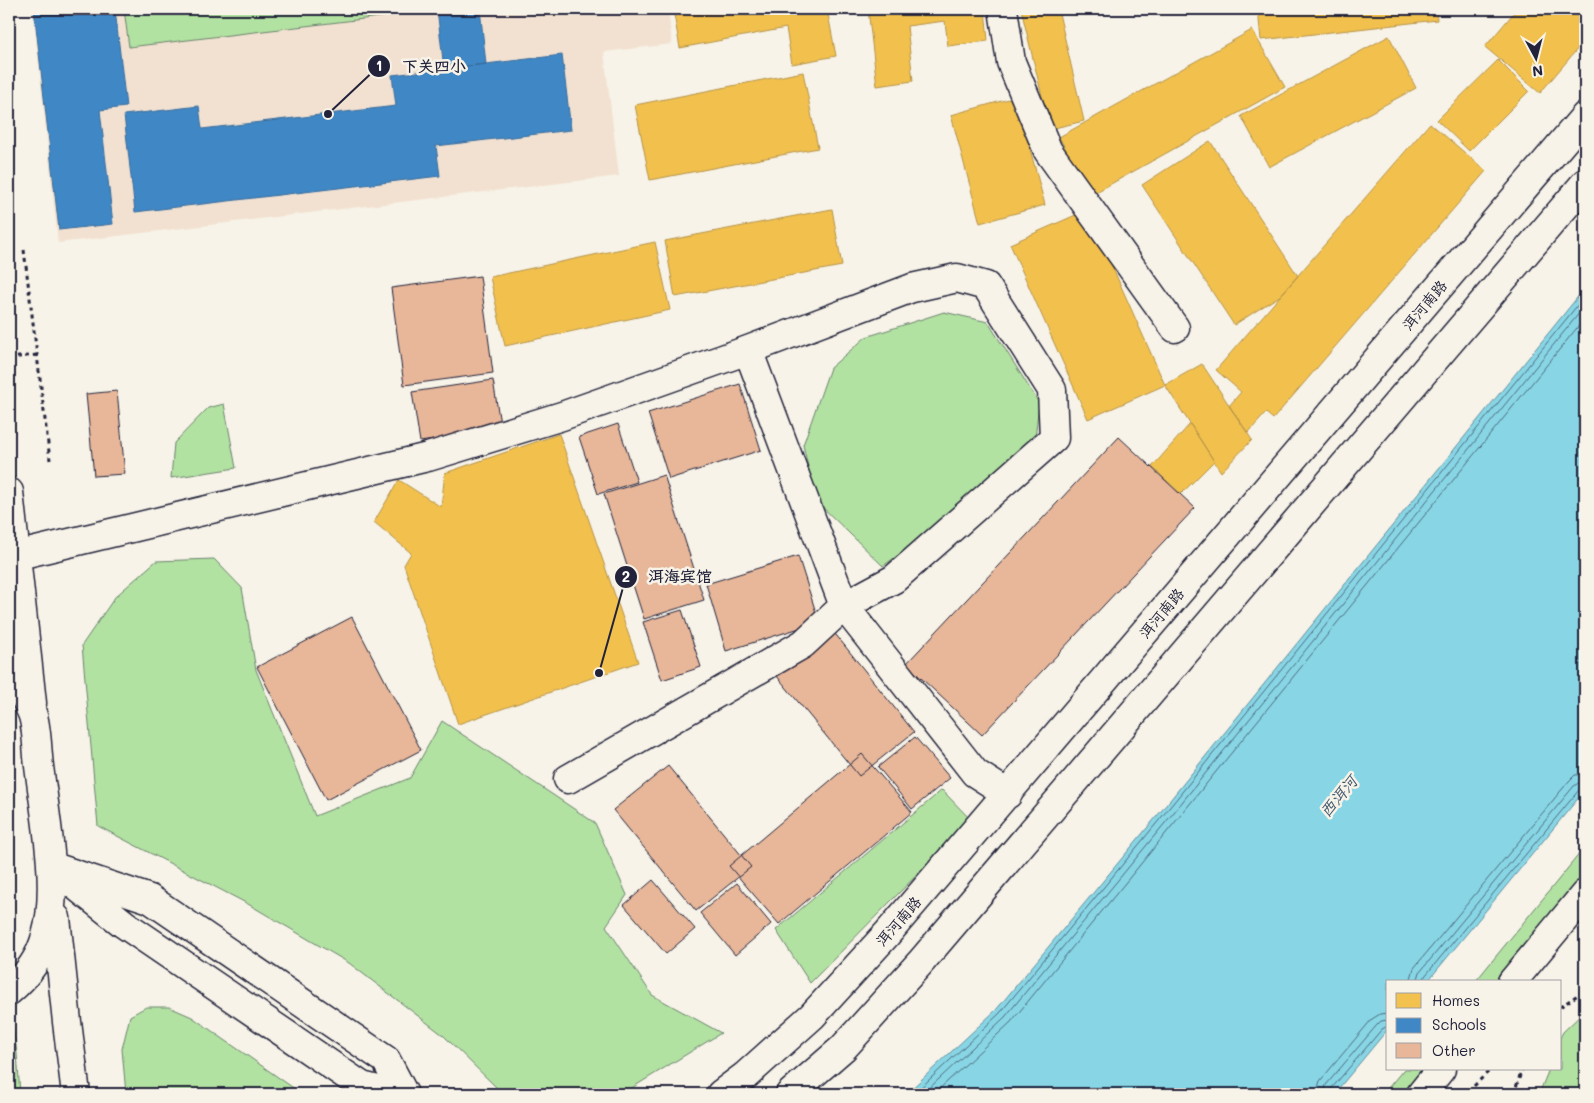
<svg xmlns="http://www.w3.org/2000/svg" width="1594" height="1103" font-family="Mali,'LXGW WenKai TC',sans-serif">
  <style>
    .built { fill: #f2e1d0 }
    .green { fill: #b2e2a1; stroke: #6a826e }
    .water { fill: #88d6e5; stroke: #5f8ea1 }
    .homes { fill: #f2c14e; stroke: #b49148 }
    .schools { fill: #3f88c5; stroke: #36699c }
    .lines { fill: none; stroke-linecap: round; stroke-linejoin: round }
    .shore { stroke: #4b6a7f; stroke-width: 1 }
    .building { fill: #e8b799; stroke: #22223b }
    .minor-casing { stroke: #22223b; stroke-width: 31 }
    .major-casing { stroke: #22223b; stroke-width: 31 }
    .path { stroke: #22223b; stroke-width: 3; stroke-dasharray: 4 4; stroke-linecap: butt }
    .minor { stroke: #f7f3e8; stroke-width: 28 }
    .major { stroke: #f7f3e8; stroke-width: 28 }
    .labels { text-anchor: middle; dominant-baseline: central; stroke-width: 5; stroke-linejoin: round; paint-order: stroke }
    .street-label { font-size: 15px; fill: #22223b; stroke: #f7f3e8 }
    .water-label { font-size: 16px; font-style: italic; fill: #41586e; stroke: #f7f3e8 }
    .leader { fill: none; stroke: #22223b; stroke-width: 2 }
    .callout-dot { fill: #22223b; stroke: #f7f3e8; stroke-width: 2 }
    .mark-label { font-size: 15px; text-anchor: middle; font-weight: bold; fill: #fff }
    .callout-label { font-size: 16px; text-anchor: middle; font-weight: bold; fill: #22223b; stroke: #f7f3e8; stroke-width: 5; stroke-linejoin: round; paint-order: stroke }
  </style>
  <rect width="100%" height="100%" fill="#f7f3e8"/>
  <filter id="ink" filterUnits="userSpaceOnUse"><feTurbulence type="fractalNoise" baseFrequency=".02" numOctaves="2"/><feDisplacementMap in="SourceGraphic" scale="10" xChannelSelector="R" yChannelSelector="G"/><feConvolveMatrix kernelMatrix="1 2 1 2 8 2 1 2 1" color-interpolation-filters="sRGB"/></filter>
  <g filter="url(#ink)">
    <path class="built" d="M 33,9 L 668,9 L 672,44 L 604,52 L 619,176 L 58,243 Z"/>
    <path class="green" d="M 124,9 L 397,9 L 397,15 L 129,47 Z
      M 944,312 L 988,322 L 1039,403 L 1035,439 L 943,523 L 883,566 L 816,501 L 803,445 L 830,368 L 866,337 Z
      M 224,404 L 236,468 L 171,478 L 174,443 L 208,408 Z
      M 214,559 L 242,588 L 256,670 L 315,816 L 410,778 L 442,721 L 595,823 L 627,895 L 606,926 L 652,995 L 721,1033 L 622,1094 L 507,1094 L 500,1091 L 443,1035 L 349,963 L 248,904 L 98,826 L 82,645 L 115,597 L 156,561 Z
      M 942,790 L 971,820 L 810,983 L 776,930 Z
      M 1585,847 L 1585,878 L 1499,982 L 1475,982 Z
      M 10,1007 L 17,1053 L 20,1094 L 9,1094 L 9,1008 Z
      M 146,1007 L 169,1007 L 192,1017 L 302,1094 L 126,1094 L 122,1049 L 130,1016 Z
      M 1585,1011 L 1585,1094 L 1539,1094 L 1549,1069 L 1560,1069 L 1560,1038 L 1563,1032 Z
      M 1404,1069 L 1426,1069 L 1405,1094 L 1383,1094 Z"/>
    <path class="water" d="M 1585,288 L 1585,790 L 1427,982 L 1388,982 L 1388,1029 L 1334,1094 L 906,1094 L 996,1010 L 1162,810 Z"/>
    <path class="homes" d="M 673,9 L 827,9 L 836,56 L 792,64 L 786,28 L 680,48 Z
      M 868,9 L 985,9 L 988,41 L 948,46 L 945,21 L 907,26 L 913,81 L 877,86 Z
      M 1021,9 L 1058,9 L 1084,121 L 1050,129 Z
      M 1258,9 L 1436,9 L 1437,20 L 1261,40 Z
      M 1517,9 L 1585,9 L 1585,40 L 1540,93 L 1485,47 Z
      M 1252,30 L 1285,87 L 1091,195 L 1059,137 Z
      M 1389,36 L 1416,88 L 1269,167 L 1241,116 Z
      M 1498,60 L 1529,91 L 1469,151 L 1437,120 Z
      M 803,72 L 818,148 L 650,180 L 635,105 Z
      M 1016,97 L 1045,205 L 980,223 L 951,115 Z
      M 1430,123 L 1486,171 L 1273,419 L 1266,413 L 1248,433 L 1229,406 L 1241,392 L 1216,370 Z
      M 1210,141 L 1298,276 L 1281,295 L 1234,325 L 1142,185 Z
      M 832,209 L 842,266 L 675,297 L 665,241 Z
      M 1087,210 L 1165,385 L 1088,419 L 1010,244 Z
      M 655,242 L 670,310 L 505,346 L 490,277 Z
      M 1202,364 L 1252,440 L 1221,472 L 1165,385 Z
      M 1190,424 L 1214,461 L 1181,494 L 1152,467 Z
      M 559,434 L 638,662 L 458,724 L 404,565 L 411,553 L 374,522 L 399,480 L 441,507 L 445,473 Z"/>
    <path class="schools" d="M 34,9 L 115,9 L 126,107 L 100,110 L 113,224 L 59,230 Z
      M 437,9 L 480,9 L 486,64 L 444,69 Z
      M 562,55 L 571,130 L 436,146 L 440,176 L 135,212 L 124,115 L 199,106 L 202,129 L 396,106 L 392,75 Z"/>
    <g class="lines">
      <path class="shore" d="M 1410,982 L 1414,968 L 1569,781 L 1575,775 L 1585,774
        M 1417,982 L 1420,972 L 1574,786 L 1580,782 L 1585,781
        M 1424,982 L 1425,976 L 1579,790 L 1585,787
        M 914,1094 L 1000,1013 L 1165,813 L 1585,296
        M 923,1094 L 1005,1017 L 1170,817 L 1585,306
        M 934,1094 L 1011,1022 L 1176,821 L 1585,318
        M 1316,1094 L 1320,1081 L 1372,1019 L 1380,1014 L 1388,1013
        M 1324,1094 L 1326,1085 L 1377,1025 L 1381,1021 L 1388,1020
        M 1330,1094 L 1331,1089 L 1382,1029 L 1388,1026"/>
    </g>
    <path class="building" d="M 480,276 L 493,373 L 404,385 L 391,288 Z
      M 493,380 L 501,430 L 420,442 L 412,392 Z
      M 740,384 L 761,450 L 669,479 L 648,413 Z
      M 117,391 L 125,474 L 94,476 L 86,394 Z
      M 618,424 L 637,482 L 598,494 L 579,437 Z
      M 1119,437 L 1195,508 L 982,735 L 906,664 Z
      M 664,475 L 704,600 L 644,619 L 604,494 Z
      M 798,556 L 819,622 L 726,651 L 706,584 Z
      M 682,610 L 701,667 L 662,680 L 643,622 Z
      M 352,617 L 421,750 L 326,800 L 257,667 Z
      M 832,630 L 914,732 L 859,776 L 776,675 Z
      M 915,737 L 950,778 L 912,809 L 878,767 Z
      M 862,754 L 912,812 L 779,924 L 729,866 Z
      M 668,766 L 751,867 L 696,911 L 613,810 Z
      M 653,880 L 695,929 L 666,954 L 624,905 Z
      M 737,883 L 771,924 L 735,955 L 700,913 Z"/>
    <g class="lines">
      <defs>
        <path id="minor" d="M 1003,9 L 1011,62 L 1048,151 L 1175,328
          M 15,556 L 428,457 L 562,416 L 748,350 L 912,288 L 957,278 L 986,286 L 1052,390 L 1054,438 L 894,579 L 844,606 L 975,773 L 1008,794
          M 568,779 L 803,644 L 844,606 L 748,350
          M 1512,982 L 1585,894
          M 1421,1094 L 1441,1069"/>
        <path id="major" d="M 9,492 L 32,703
          M 9,675 C 18,685 27,701 32,713 C 37,725 37,752 39,766 C 45,816 60,888 46,936 C 40,959 27,976 9,991
          M 51,866 L 150,899 L 386,1060 L 404,1094
          M 66,878 L 124,924 L 362,1086 L 395,1094
          M 56,918 L 67,1022 L 76,1094
          M 721,1094 L 745,1076 L 812,1016 L 887,934 L 1585,116
          M 790,1094 L 843,1048 L 920,963 L 1585,183"/>
      </defs>
      <use href="#minor" class="minor-casing"/>
      <use href="#major" class="major-casing"/>
      <path class="path" d="M 24,250 L 50,460
        M 9,358 L 37,355
        M 1560,1007 L 1585,990
        M 1474,1086 L 1491,1069
        M 1514,1094 L 1522,1069"/>
      <use href="#minor" class="minor"/>
      <use href="#major" class="major"/>
    </g>
  </g>
  <g class="labels">
    <g class="street-label">
      <text transform="translate(1424 305) rotate(-50)">洱河南路</text>
      <text transform="translate(1161 613) rotate(-50)">洱河南路</text>
      <text transform="translate(898 921) rotate(-49)">洱河南路</text>
    </g>
    <g class="water-label">
      <text transform="translate(1338 796) rotate(-50)">西洱河</text>
    </g>
  </g>
  <path class="leader" d="M328 114L379 66M599 673L626 577"/>
  <g class="callout-dot">
    <circle cx="328" cy="114" r="5"/>
    <circle cx="599" cy="673" r="5"/>
    <circle cx="379" cy="66" r="12"/>
    <circle cx="626" cy="577" r="12"/>
  </g>
  <g class="mark-label">
    <text x="379" y="71">1</text>
    <text x="626" y="582">2</text>
  </g>
  <g class="callout-label">
    <text x="434" y="72">下关四小</text>
    <text x="680" y="582">洱海宾馆</text>
  </g>
  <rect width="1594" height="1103" fill="none" stroke="#f7f3e8" stroke-width="30"/>
  <rect x="15" y="15" width="1564" height="1073" fill="none" stroke="#22223b" stroke-width="2" filter="url(#ink)"/>
  <rect x="1386" y="980" width="175" height="90" fill="#f7f3e8" stroke="#a29fa3"/>
  <rect x="1396" y="993" width="25" height="15" fill="#f2c14e" stroke="#a29fa3"/>
  <text x="1432" y="1006" font-size="15" fill="#22223b">Homes</text>
  <rect x="1396" y="1018" width="25" height="15" fill="#3f88c5" stroke="#a29fa3"/>
  <text x="1432" y="1030" font-size="15" fill="#22223b">Schools</text>
  <rect x="1396" y="1043" width="25" height="15" fill="#e8b799" stroke="#a29fa3"/>
  <text x="1432" y="1056" font-size="15" fill="#22223b">Other</text>
  <g transform="translate(1536 58) rotate(173)" stroke="#f7f3e8" stroke-width="4" paint-order="stroke">
  <path d="M0-4L9 19L0 12L-9 19Z" fill="#22223b"/>
  <text y="-8" font-size="14" font-weight="bold" text-anchor="middle" fill="#22223b">N</text>
  </g>
</svg>
